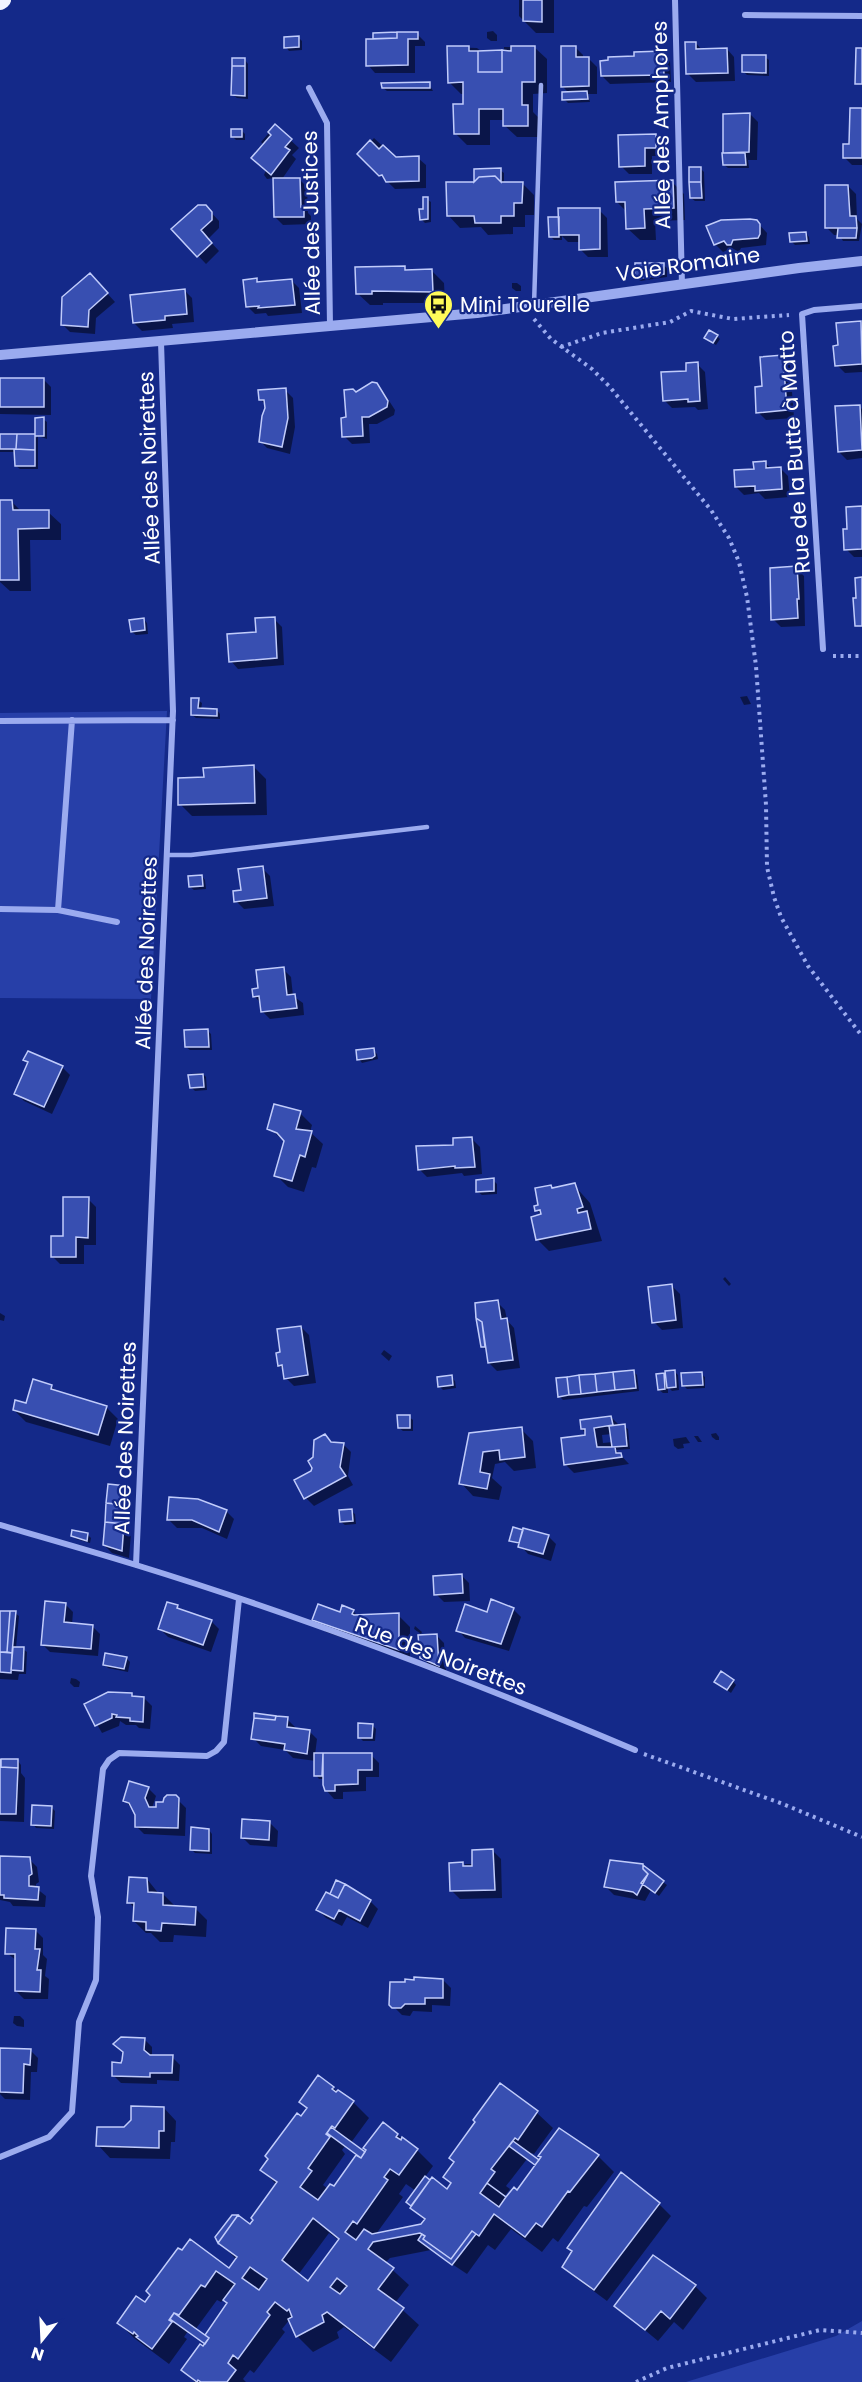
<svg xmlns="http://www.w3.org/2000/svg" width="862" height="2382" font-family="Poppins,sans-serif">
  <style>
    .green { fill: #273fa8 }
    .shadow { fill: #0007; fill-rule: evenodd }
    .building { fill: #384fb1; stroke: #c1ccfb; stroke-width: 1.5; fill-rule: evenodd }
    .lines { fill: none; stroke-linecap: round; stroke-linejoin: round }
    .path { stroke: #9babef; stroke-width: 4; stroke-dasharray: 3 4.5; stroke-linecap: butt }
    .service { stroke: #9babef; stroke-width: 4.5 }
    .minor { stroke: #9babef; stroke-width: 6 }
    .tertiary { stroke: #9babef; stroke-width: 10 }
    .trunk { stroke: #f1f3ff; stroke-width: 16 }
    .labels { text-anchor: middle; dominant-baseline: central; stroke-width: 4.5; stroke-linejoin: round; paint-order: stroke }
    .street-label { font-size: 21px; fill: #fff; stroke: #142989 }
    .poi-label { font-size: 21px; fill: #fff; stroke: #142989; text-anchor: start }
  </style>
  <rect width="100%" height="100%" fill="#142989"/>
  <path class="green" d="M 167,711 L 151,999 L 0,998 L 0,713 Z
    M 862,2321 L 862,2382 L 686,2382 L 836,2336 Z"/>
  <path class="shadow" d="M 519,0 L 554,0 L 554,33 L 536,33 L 519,16 Z
    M 493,31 L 497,35 L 497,41 L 491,41 L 487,38 L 487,32 Z
    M 417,34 L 425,42 L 425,46 L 415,46 L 415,73 L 375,73 L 368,65 L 367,40 Z
    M 299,38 L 302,41 L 302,50 L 289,51 L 286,47 Z
    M 696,43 L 702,50 L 727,49 L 734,57 L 735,81 L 696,82 L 688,74 Z
    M 449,47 L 477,48 L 481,51 L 504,52 L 504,47 L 534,47 L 547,59 L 547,93 L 533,94 L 533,112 L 539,118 L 539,137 L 517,137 L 504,125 L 504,120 L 490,120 L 490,145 L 467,145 L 455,133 L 465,106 L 465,94 L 461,94 L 449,82 Z
    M 575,47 L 583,55 L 583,59 L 589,59 L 597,67 L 597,94 L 588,94 L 590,102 L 568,103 L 564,99 L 569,93 L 562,86 Z
    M 662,53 L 670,61 L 671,82 L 610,84 L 602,76 L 610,62 Z
    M 765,57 L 769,60 L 769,76 L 747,75 L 744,72 Z
    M 245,60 L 248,64 L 248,99 L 237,98 L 233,95 Z
    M 429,84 L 433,91 L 387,91 L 383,88 Z
    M 862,110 L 862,165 L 852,165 L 844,157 L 851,146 Z
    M 750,114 L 758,122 L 757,160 L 748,160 L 749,168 L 728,168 L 724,165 L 727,155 L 725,153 Z
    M 275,126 L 299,148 L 292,155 L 296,159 L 282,179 L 299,179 L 307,187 L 308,213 L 311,216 L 311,224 L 283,225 L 275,217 L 275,178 L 267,179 L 264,175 L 266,170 L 264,145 L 261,142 Z
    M 241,130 L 245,134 L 245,140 L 236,140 L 232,136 Z
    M 655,135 L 663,143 L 663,156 L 652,156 L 652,174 L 629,174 L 621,166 Z
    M 374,138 L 395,158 L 418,158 L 426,165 L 426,188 L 395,189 L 359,154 Z
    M 700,168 L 704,172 L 705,201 L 695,201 L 691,198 Z
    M 500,170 L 504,173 L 504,183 L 522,183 L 534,195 L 534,215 L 525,215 L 525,227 L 513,227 L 513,234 L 488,235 L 481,227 L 460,228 L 448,215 L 476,184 Z
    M 672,182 L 684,194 L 685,220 L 655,221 L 656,240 L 640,240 L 627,228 L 627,212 L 617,202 Z
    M 848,186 L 856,194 L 857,219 L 862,224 L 859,241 L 843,241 L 839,235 L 834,235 L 826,227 Z
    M 427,199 L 431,202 L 431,222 L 425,223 L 421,219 Z
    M 206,207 L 219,221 L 219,228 L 208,239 L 219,251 L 206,264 L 173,229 Z
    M 599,210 L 607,218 L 608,257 L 588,257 L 580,249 L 580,242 L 568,242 L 562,236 L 562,240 L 554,240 L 550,236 Z
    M 756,221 L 767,233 L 766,245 L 741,248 L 739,252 L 732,248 L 723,252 L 715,244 Z
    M 806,233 L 809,237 L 810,244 L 795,245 L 791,241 Z
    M 663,265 L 667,268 L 667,277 L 640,281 L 637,278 Z
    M 405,268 L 409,272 L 432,271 L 444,283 L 445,303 L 383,303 L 383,305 L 370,305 L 357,293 Z
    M 256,280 L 259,283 L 291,280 L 299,288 L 302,313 L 268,316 L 266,313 L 255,314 L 247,306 Z
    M 98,283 L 115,302 L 96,318 L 95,334 L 70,332 L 62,324 Z
    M 512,283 L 517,283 L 521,286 L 521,291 L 516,291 L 512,288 Z
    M 184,290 L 192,298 L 194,322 L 172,324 L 173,328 L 142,331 L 134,323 Z
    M 860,323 L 862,372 L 845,373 L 837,365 L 839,347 Z
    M 717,336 L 720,339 L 716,345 L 706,338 Z
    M 782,357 L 790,365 L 794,418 L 766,420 L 758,412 Z
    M 697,364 L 705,372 L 708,409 L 698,410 L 695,407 L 672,408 L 664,400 Z
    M 43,379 L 51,387 L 51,415 L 0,414 L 0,435 L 34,435 L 37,438 L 37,419 L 43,419 L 47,422 L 47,439 L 38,436 L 38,469 L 20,469 L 16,466 L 16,452 L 0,452 L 0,380 Z
    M 376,384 L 384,393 L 395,410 L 394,415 L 377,424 L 369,424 L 370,443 L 352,444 L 344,436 L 347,419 Z
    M 285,390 L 293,398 L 295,427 L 290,454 L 267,448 L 259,440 L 266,405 L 261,400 Z
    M 859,406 L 862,409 L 862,458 L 847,460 L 839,452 Z
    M 765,463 L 772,469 L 780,468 L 788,476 L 790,497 L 765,499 L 759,493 L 744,495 L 736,487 Z
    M 0,502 L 12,502 L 22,512 L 48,512 L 61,524 L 61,540 L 30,540 L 31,591 L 10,591 L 0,582 Z
    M 862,507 L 862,557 L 854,557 L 846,549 L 848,531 Z
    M 796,568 L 804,576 L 805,626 L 781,627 L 773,619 Z
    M 143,619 L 147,623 L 148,634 L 136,635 L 132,632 Z
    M 274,619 L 282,627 L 284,665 L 238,669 L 231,661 Z
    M 747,696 L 751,704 L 744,705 L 740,697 Z
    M 198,700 L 202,703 L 201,710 L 217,710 L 220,714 L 220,719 L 196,718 L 192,715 Z
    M 254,767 L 266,779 L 267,815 L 192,816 L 180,804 Z
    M 262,868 L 270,876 L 274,906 L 244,909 L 236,901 Z
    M 202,876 L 205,880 L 206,889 L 194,890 L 190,887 Z
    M 283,969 L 291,977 L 293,996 L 303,1003 L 304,1015 L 270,1019 L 262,1011 L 261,1003 L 255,997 L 254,990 L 260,989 Z
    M 208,1031 L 211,1034 L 212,1050 L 190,1050 L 186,1047 Z
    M 373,1050 L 377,1054 L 378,1059 L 362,1063 L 359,1059 Z
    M 25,1060 L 62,1067 L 70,1075 L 52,1114 L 24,1101 L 16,1093 L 29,1064 Z
    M 202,1073 L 206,1077 L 207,1090 L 195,1091 L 191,1087 L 190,1074 Z
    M 300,1113 L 312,1125 L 310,1132 L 323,1144 L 316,1168 L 312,1167 L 304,1192 L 288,1187 L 276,1175 L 285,1142 L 269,1128 Z
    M 472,1139 L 480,1147 L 482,1174 L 464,1176 L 462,1173 L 427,1177 L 419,1169 L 455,1146 Z
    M 493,1180 L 497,1184 L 497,1194 L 482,1195 L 478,1192 Z
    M 574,1185 L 590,1203 L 602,1241 L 549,1251 L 537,1239 L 542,1216 L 537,1210 L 553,1189 Z
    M 88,1199 L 96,1207 L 96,1245 L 84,1245 L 84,1264 L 60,1264 L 52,1256 Z
    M 725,1277 L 731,1284 L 729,1286 L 723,1279 Z
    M 672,1286 L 680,1294 L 683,1328 L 662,1330 L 654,1322 Z
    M 497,1302 L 505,1310 L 507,1320 L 514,1328 L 520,1368 L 497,1371 L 489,1363 L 487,1350 L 482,1347 L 476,1304 Z
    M 0,1313 L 5,1316 L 4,1321 L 0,1320 Z
    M 301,1327 L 309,1335 L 316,1383 L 294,1386 L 286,1378 L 284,1370 L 279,1365 L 282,1353 Z
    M 384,1350 L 392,1356 L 389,1361 L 381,1354 Z
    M 633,1371 L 637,1375 L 639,1391 L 563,1400 L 559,1396 Z
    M 674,1371 L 678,1375 L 679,1390 L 672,1391 L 668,1387 L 668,1393 L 663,1393 L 659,1390 L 663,1374 L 668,1379 Z
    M 701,1374 L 705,1377 L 705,1388 L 687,1389 L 683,1385 Z
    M 451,1377 L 455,1381 L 456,1388 L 443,1390 L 439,1386 Z
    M 51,1386 L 58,1393 L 106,1407 L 118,1419 L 110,1446 L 26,1422 L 14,1410 L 27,1405 Z
    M 409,1417 L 413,1420 L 413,1431 L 403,1431 L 399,1428 Z
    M 611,1417 L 619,1425 L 624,1426 L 628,1429 L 630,1449 L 616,1450 L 629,1464 L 574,1473 L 566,1465 L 587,1436 L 582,1429 ZM 612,1434 L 613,1442 L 603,1443 L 602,1435 Z
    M 521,1429 L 533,1441 L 536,1468 L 514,1471 L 505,1462 L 495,1464 L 492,1478 L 502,1487 L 499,1500 L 473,1496 L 461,1483 L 471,1434 Z
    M 716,1433 L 719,1437 L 719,1440 L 716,1440 L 712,1437 L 711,1434 Z
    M 694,1436 L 698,1436 L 702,1442 L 698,1442 Z
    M 326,1437 L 333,1443 L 343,1444 L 351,1452 L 348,1476 L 353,1485 L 314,1506 L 306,1498 L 296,1481 L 312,1472 L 314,1458 Z
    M 686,1437 L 690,1443 L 683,1444 L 684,1448 L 678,1449 L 674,1446 L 673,1439 Z
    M 127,1487 L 130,1491 L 127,1528 L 131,1533 L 129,1558 L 112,1553 L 104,1545 Z
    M 226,1511 L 234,1519 L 227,1539 L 202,1528 L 177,1528 L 169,1520 Z
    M 351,1511 L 355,1514 L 356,1524 L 345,1525 L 341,1522 Z
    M 72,1535 L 88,1535 L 91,1538 L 90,1543 L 76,1539 Z
    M 548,1536 L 556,1544 L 551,1561 L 528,1554 L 520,1545 L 511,1540 Z
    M 461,1575 L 469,1583 L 470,1601 L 444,1602 L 436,1594 Z
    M 65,1604 L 73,1612 L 72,1625 L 92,1626 L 100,1634 L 98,1656 L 50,1652 L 42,1644 Z
    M 177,1607 L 182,1611 L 211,1621 L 219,1629 L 211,1652 L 168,1637 L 160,1629 Z
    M 513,1609 L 521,1617 L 509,1651 L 465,1638 L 458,1630 Z
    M 353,1611 L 358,1616 L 398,1615 L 410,1627 L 410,1661 L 326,1632 L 314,1620 Z
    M 0,1612 L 15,1613 L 19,1616 L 16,1648 L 23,1649 L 27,1652 L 26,1674 L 19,1674 L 18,1680 L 0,1679 Z
    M 415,1626 L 422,1632 L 421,1634 L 414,1629 Z
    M 436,1635 L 444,1643 L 446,1672 L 430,1666 L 422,1657 Z
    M 126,1658 L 130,1662 L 128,1672 L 108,1668 L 104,1664 Z
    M 71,1678 L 76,1679 L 80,1682 L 79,1687 L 74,1687 L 70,1683 Z
    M 733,1681 L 736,1685 L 731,1693 L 720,1685 Z
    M 131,1695 L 135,1698 L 144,1698 L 152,1706 L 150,1729 L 139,1728 L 136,1725 L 126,1725 L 120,1721 L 119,1726 L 102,1733 L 86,1705 Z
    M 287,1719 L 295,1727 L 295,1730 L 309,1731 L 317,1739 L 315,1755 L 371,1755 L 379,1763 L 379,1777 L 366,1777 L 366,1791 L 343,1792 L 343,1799 L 334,1799 L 326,1790 L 324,1779 L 319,1779 L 316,1775 L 316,1761 L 293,1758 L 285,1750 L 261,1746 L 253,1738 Z
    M 372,1725 L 376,1729 L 375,1741 L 363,1741 L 359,1737 Z
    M 0,1761 L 18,1761 L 21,1765 L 21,1773 L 25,1778 L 24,1822 L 0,1821 Z
    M 148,1788 L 156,1796 L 152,1808 L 158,1808 L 175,1797 L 186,1808 L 185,1836 L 144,1834 L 136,1826 L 137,1814 L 125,1801 Z
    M 51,1807 L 55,1811 L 54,1829 L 36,1828 L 33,1824 Z
    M 270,1823 L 278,1831 L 277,1847 L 250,1845 L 242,1837 Z
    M 209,1830 L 212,1834 L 212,1854 L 195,1853 L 191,1849 Z
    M 493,1851 L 501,1859 L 502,1898 L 460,1899 L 452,1891 L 462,1864 L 465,1866 L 465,1864 L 474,1864 Z
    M 0,1857 L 29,1859 L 37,1867 L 39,1882 L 36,1884 L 36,1888 L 46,1896 L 45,1907 L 13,1906 L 10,1902 L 0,1900 Z
    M 644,1868 L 667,1885 L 659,1896 L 651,1890 L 645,1901 L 614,1895 L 606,1887 Z
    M 147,1879 L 159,1894 L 163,1894 L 176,1907 L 195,1908 L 207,1920 L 206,1937 L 174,1935 L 173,1942 L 160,1942 L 151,1933 L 146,1933 L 134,1921 L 135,1909 L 129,1902 Z
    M 335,1899 L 370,1901 L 378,1909 L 368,1928 L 347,1917 L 342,1926 L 326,1918 L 318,1910 Z
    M 35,1930 L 43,1938 L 43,1955 L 47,1959 L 45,1976 L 49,1979 L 48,1999 L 24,1999 L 16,1991 L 17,1961 L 7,1953 Z
    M 443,1980 L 451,1988 L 450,2006 L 432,2005 L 432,2012 L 413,2011 L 410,2016 L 402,2015 L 391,2004 Z
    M 14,2016 L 20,2016 L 24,2020 L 24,2027 L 17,2026 L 13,2023 Z
    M 144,2039 L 152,2047 L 152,2057 L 172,2057 L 180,2065 L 179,2081 L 157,2080 L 157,2084 L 121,2083 L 113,2075 Z
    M 0,2049 L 30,2050 L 38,2058 L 37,2072 L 31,2072 L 30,2100 L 5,2099 L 0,2094 Z
    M 500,2085 L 537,2113 L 553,2128 L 534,2154 L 532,2153 L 530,2155 L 539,2162 L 598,2156 L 614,2172 L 587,2207 L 584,2206 L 558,2242 L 553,2238 L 542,2252 L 511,2229 L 495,2250 L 488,2245 L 467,2274 L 431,2250 L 390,2258 L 385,2263 L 409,2285 L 395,2303 L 419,2325 L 391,2362 L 344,2327 L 337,2332 L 339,2338 L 313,2352 L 297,2336 L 290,2319 L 282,2329 L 285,2332 L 254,2373 L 250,2370 L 243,2379 L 246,2382 L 195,2382 L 183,2370 L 211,2337 L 228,2304 L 224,2299 L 221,2302 L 217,2300 L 195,2330 L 188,2331 L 184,2337 L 187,2339 L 169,2364 L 134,2338 L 119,2323 L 145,2304 L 179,2250 L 230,2270 L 237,2260 L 219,2242 L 250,2226 L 277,2185 L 262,2170 L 308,2109 L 301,2102 L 333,2088 L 353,2102 L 369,2118 L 350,2144 L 365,2154 L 383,2124 L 417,2150 L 433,2166 L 425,2177 L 447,2192 L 452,2185 L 445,2177 L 455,2163 ZM 345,2146 L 358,2155 L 334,2188 L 328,2189 L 323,2185 L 345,2154 L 342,2150 ZM 527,2159 L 537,2165 L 518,2192 L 507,2200 L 504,2197 L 510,2189 L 506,2186 ZM 406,2184 L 416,2191 L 408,2202 L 425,2221 L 422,2226 L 376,2234 L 403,2197 L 399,2194 ZM 329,2233 L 340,2241 L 309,2283 L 298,2275 Z
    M 164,2108 L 176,2121 L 175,2142 L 171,2142 L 170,2159 L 110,2158 L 98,2145 Z
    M 659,2204 L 671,2216 L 607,2301 L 576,2278 L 564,2266 L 573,2252 Z
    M 695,2286 L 707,2298 L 683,2330 L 674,2322 L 658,2341 L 616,2306 Z"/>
  <path class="building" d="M 523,0 L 542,0 L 542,22 L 523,21 Z
    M 397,32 L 418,32 L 418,39 L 408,39 L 408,65 L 366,66 L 366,39 L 397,38 Z
    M 397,32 L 397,38 L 373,39 L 373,33 Z
    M 299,36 L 299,47 L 284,48 L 284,37 Z
    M 685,42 L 696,42 L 696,49 L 727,48 L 728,73 L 686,74 Z
    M 447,46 L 469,46 L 469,51 L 478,51 L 478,72 L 502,72 L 502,50 L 511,51 L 511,46 L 535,46 L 535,82 L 522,82 L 522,105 L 528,105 L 528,126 L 503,126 L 503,109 L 479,109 L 479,134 L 454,134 L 453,104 L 463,104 L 463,82 L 448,83 Z
    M 561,46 L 576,46 L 576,57 L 589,57 L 589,86 L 561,87 Z
    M 856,48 L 862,48 L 862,84 L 855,84 Z
    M 502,50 L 502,72 L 478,72 L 478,51 Z
    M 663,51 L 664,75 L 601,76 L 600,61 L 608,60 L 608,57 L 634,56 L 634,52 Z
    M 742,55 L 766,55 L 766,73 L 742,72 Z
    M 232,58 L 245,58 L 245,66 L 232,66 Z
    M 232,66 L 245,66 L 245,96 L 231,95 Z
    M 430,82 L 430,88 L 382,88 L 381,83 Z
    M 587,91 L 588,99 L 562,100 L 562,92 Z
    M 850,108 L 862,108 L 862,158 L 843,158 L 843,144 L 849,144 Z
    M 750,113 L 749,152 L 723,153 L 723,114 Z
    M 275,124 L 292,139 L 285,147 L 290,150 L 271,175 L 251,158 L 271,135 L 268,132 Z
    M 231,129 L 242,129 L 242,137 L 231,137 Z
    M 656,134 L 656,148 L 645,148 L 645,166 L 619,167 L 618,135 Z
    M 370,140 L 379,149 L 383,145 L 396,157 L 419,156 L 419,181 L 386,182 L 382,175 L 379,176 L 357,154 Z
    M 722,153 L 745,153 L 746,165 L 723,165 Z
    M 689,167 L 701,167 L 701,182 L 689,182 Z
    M 501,168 L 501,182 L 495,176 L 479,177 L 474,182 L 474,169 Z
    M 495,176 L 501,182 L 523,182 L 522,203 L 514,203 L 514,216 L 501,216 L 501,223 L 475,223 L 474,216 L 447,216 L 446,182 L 474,182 L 479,177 Z
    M 273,178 L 300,178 L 301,207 L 304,207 L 304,217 L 274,217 Z
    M 673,180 L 674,208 L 644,209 L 645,228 L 626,229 L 625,202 L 616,202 L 615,182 Z
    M 689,182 L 701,182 L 702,198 L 690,198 Z
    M 825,185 L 848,185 L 850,216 L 856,216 L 857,228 L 825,228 Z
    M 423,197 L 428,197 L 428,219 L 420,220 L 419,209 L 423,209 Z
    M 198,205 L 206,205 L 212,212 L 212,220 L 201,230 L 212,243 L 197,257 L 171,229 Z
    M 558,208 L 600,208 L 600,249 L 579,250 L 579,235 L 559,235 Z
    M 548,217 L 559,217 L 559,237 L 549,237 Z
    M 750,219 L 757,220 L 760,224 L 760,234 L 758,238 L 733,240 L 731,245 L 727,245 L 724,241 L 714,245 L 706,226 L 721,220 Z
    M 838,228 L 857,228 L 856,238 L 837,238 Z
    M 806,232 L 807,241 L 790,242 L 789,233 Z
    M 635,263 L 664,263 L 664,274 L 635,279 Z
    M 405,266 L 405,270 L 432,269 L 433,292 L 372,291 L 372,294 L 356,294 L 355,267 Z
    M 90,273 L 108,293 L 89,310 L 88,327 L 61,325 L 62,297 Z
    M 257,278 L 257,282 L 292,279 L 295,305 L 258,308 L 259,306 L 246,307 L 243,280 Z
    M 185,289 L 187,314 L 165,316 L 165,320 L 133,323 L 130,295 Z
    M 861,321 L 862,364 L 835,366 L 833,346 L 838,345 L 836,323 Z
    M 709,330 L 718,335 L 713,343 L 704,338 Z
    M 783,355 L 787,410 L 756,413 L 755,387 L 762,386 L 760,357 Z
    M 698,362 L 700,401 L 688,402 L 688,399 L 663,401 L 661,372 L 686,371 L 686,363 Z
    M 0,378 L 44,378 L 44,407 L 0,407 Z
    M 372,382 L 377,383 L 388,401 L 387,407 L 369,417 L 362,417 L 363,436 L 342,437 L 341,418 L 346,417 L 344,390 L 353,389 L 356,392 Z
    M 286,388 L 288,418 L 282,447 L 259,442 L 262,416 L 265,408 L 264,400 L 259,400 L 258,390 Z
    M 860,405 L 862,450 L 838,452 L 835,406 Z
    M 44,417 L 44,436 L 35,436 L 35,418 Z
    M 0,434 L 17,434 L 16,449 L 0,449 Z
    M 17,434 L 35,434 L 35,450 L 16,449 Z
    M 14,449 L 35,450 L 35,466 L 15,466 Z
    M 766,461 L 766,468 L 781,467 L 782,489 L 755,491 L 755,486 L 735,487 L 734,470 L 754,469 L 753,462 Z
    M 0,500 L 12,500 L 13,510 L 49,510 L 49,528 L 18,529 L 19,580 L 0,580 Z
    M 862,506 L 862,549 L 844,550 L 843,529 L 847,529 L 846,507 Z
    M 797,566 L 799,599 L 797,599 L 798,618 L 771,620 L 770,568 Z
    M 862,577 L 862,626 L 855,626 L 853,598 L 856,598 L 855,578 Z
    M 275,617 L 277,658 L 229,662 L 227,634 L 256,632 L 255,618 Z
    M 144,618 L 145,630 L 131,632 L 129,620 Z
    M 191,698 L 199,698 L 198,708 L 217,709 L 217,716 L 191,715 Z
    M 254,765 L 255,803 L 178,805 L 178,778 L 204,777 L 203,768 Z
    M 263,866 L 267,898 L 234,902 L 233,891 L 241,890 L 238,869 Z
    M 202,875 L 203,886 L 189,887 L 188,876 Z
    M 284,967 L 287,995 L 295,994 L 297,1008 L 261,1012 L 259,996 L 253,997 L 252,989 L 258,988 L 256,970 Z
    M 208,1029 L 209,1047 L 185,1047 L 184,1030 Z
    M 374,1048 L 375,1056 L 372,1058 L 357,1060 L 356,1050 Z
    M 28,1051 L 63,1066 L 44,1107 L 14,1094 L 28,1062 L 23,1060 Z
    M 203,1074 L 204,1087 L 190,1088 L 188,1075 Z
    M 274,1104 L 301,1111 L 296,1129 L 312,1131 L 305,1157 L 300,1155 L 292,1181 L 274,1176 L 284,1141 L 277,1133 L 267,1129 Z
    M 472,1137 L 475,1167 L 455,1168 L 455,1166 L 418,1170 L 416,1146 L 453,1145 L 453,1138 Z
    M 494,1178 L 494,1191 L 476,1192 L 476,1180 Z
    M 575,1183 L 583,1207 L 577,1209 L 578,1213 L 587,1211 L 591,1229 L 536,1240 L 531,1217 L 541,1214 L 540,1210 L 535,1211 L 534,1206 L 538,1205 L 535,1188 L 551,1185 L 552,1188 Z
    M 63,1197 L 89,1197 L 88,1238 L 76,1237 L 76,1257 L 51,1257 L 51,1236 L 63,1236 Z
    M 672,1284 L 676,1320 L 652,1323 L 648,1287 Z
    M 498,1300 L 501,1319 L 507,1318 L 513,1360 L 488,1363 L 482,1322 L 476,1318 L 475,1303 Z
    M 476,1318 L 482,1322 L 485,1347 L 481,1347 Z
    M 301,1326 L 308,1375 L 284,1379 L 282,1365 L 278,1366 L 276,1353 L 280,1352 L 277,1329 Z
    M 634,1370 L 636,1388 L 615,1390 L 613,1372 Z
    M 675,1370 L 676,1387 L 667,1388 L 665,1371 Z
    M 613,1372 L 615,1390 L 597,1392 L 595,1374 Z
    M 702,1372 L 703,1385 L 682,1386 L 681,1373 Z
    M 664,1373 L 665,1389 L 658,1390 L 656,1374 Z
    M 595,1374 L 597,1392 L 581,1394 L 579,1375 Z
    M 452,1375 L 453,1385 L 438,1387 L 437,1377 Z
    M 579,1375 L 581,1394 L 569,1395 L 567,1377 Z
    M 567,1377 L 569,1395 L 558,1397 L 556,1378 Z
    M 33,1379 L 52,1385 L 51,1389 L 107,1406 L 98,1435 L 13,1410 L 15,1400 L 26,1403 Z
    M 397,1415 L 410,1415 L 410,1428 L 398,1428 Z
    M 611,1416 L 613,1425 L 594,1428 L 597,1447 L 615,1447 L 616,1453 L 621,1453 L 622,1457 L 564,1465 L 561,1438 L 585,1435 L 585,1429 L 581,1429 L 580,1420 Z
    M 625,1424 L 627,1446 L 612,1447 L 609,1426 Z
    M 522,1427 L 525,1457 L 500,1460 L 499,1450 L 483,1452 L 480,1472 L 490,1474 L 487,1489 L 459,1484 L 469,1433 Z
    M 325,1434 L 331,1442 L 344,1443 L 340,1467 L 346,1476 L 304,1499 L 294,1480 L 311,1471 L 312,1468 L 308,1461 L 313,1457 L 314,1440 Z
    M 108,1484 L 127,1486 L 126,1505 L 106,1503 Z
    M 169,1497 L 198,1499 L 227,1510 L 219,1532 L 192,1520 L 167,1520 Z
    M 106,1503 L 126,1505 L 124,1524 L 105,1522 Z
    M 352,1509 L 353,1521 L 340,1522 L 339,1510 Z
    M 105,1522 L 124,1524 L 122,1551 L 103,1545 Z
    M 513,1527 L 523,1530 L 519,1543 L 509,1541 Z
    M 523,1528 L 549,1535 L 543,1554 L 518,1547 Z
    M 72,1530 L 88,1533 L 87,1541 L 71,1536 Z
    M 462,1574 L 463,1593 L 434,1595 L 433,1576 Z
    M 491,1599 L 514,1608 L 501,1644 L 456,1631 L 465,1604 L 487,1612 Z
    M 45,1601 L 66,1603 L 64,1622 L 93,1625 L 91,1649 L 41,1645 Z
    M 167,1602 L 178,1605 L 177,1608 L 212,1620 L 203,1645 L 158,1629 Z
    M 318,1604 L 340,1612 L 342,1605 L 354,1610 L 352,1614 L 354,1615 L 399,1613 L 399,1650 L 312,1620 Z
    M 0,1611 L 10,1611 L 7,1652 L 0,1652 Z
    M 10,1611 L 16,1611 L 12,1653 L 7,1652 Z
    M 437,1634 L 439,1666 L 420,1658 L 418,1635 Z
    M 13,1647 L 24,1647 L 23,1671 L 11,1670 Z
    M 0,1652 L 12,1653 L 11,1673 L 0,1672 Z
    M 105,1653 L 127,1657 L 124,1669 L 103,1665 Z
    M 721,1671 L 734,1680 L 727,1690 L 714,1682 Z
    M 108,1692 L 132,1693 L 132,1696 L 144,1697 L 143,1722 L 130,1721 L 130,1718 L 116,1717 L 117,1715 L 112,1714 L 112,1718 L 95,1726 L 84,1704 Z
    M 254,1713 L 276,1716 L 275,1720 L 254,1718 Z
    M 276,1716 L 288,1717 L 287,1727 L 310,1730 L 307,1754 L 284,1750 L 285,1744 L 251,1739 L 254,1718 L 275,1720 Z
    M 358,1723 L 373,1724 L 372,1738 L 358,1738 Z
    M 314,1753 L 323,1753 L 322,1776 L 314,1776 Z
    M 323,1753 L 372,1753 L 372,1770 L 358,1770 L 358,1784 L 335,1785 L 335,1791 L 325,1791 L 323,1785 Z
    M 0,1759 L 1,1767 L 18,1768 L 16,1814 L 0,1814 Z
    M 1,1759 L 18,1759 L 18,1768 L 1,1767 Z
    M 129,1781 L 149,1787 L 145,1798 L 149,1807 L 156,1807 L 156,1802 L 163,1802 L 164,1798 L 167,1795 L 176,1795 L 179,1798 L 178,1828 L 135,1827 L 135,1815 L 129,1803 L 123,1801 Z
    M 32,1805 L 52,1806 L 51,1826 L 31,1825 Z
    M 242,1819 L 270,1821 L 269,1840 L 241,1838 Z
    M 191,1827 L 209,1829 L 209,1851 L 190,1850 Z
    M 493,1849 L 495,1890 L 450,1891 L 449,1863 L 463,1862 L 463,1866 L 472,1866 L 472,1850 Z
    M 0,1856 L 30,1857 L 32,1874 L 29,1876 L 29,1886 L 39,1887 L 38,1900 L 4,1898 L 4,1895 L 0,1895 Z
    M 610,1860 L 643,1864 L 643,1869 L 648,1874 L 637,1895 L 633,1892 L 604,1887 Z
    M 643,1865 L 664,1881 L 655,1893 L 641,1883 L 648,1874 L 643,1869 Z
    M 129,1877 L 147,1878 L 148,1892 L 163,1893 L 163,1905 L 196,1907 L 195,1925 L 162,1923 L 161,1931 L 146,1930 L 146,1922 L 133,1921 L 134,1903 L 127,1903 Z
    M 336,1880 L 345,1884 L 338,1898 L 330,1894 Z
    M 345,1884 L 371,1900 L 360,1921 L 339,1910 L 334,1919 L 316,1910 L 326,1892 L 338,1898 Z
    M 6,1928 L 36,1929 L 35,1949 L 40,1949 L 37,1970 L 41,1970 L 40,1992 L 15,1991 L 15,1954 L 5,1954 Z
    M 414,1977 L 443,1979 L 443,1998 L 425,1998 L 425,2004 L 405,2004 L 401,2008 L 392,2008 L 389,2005 L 390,1982 L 405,1982 L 405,1979 L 414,1980 Z
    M 121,2037 L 145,2038 L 144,2050 L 150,2055 L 173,2055 L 172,2073 L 150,2073 L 150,2077 L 112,2076 L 112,2062 L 121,2063 L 122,2060 L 123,2052 L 113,2044 Z
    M 0,2048 L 31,2049 L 30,2065 L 24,2064 L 23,2093 L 0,2092 Z
    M 318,2075 L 334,2087 L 332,2089 L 336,2092 L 338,2090 L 354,2101 L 335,2128 L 332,2126 L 326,2134 L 330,2137 L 308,2168 L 312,2171 L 300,2187 L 318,2200 L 330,2184 L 334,2186 L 356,2155 L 361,2158 L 366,2150 L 363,2148 L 383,2122 L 398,2134 L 396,2137 L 401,2140 L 402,2137 L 418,2149 L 399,2175 L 390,2169 L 384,2177 L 388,2180 L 357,2224 L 353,2221 L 345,2232 L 356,2240 L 364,2229 L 372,2234 L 421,2224 L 425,2219 L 410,2208 L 432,2177 L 447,2189 L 451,2183 L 443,2177 L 454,2162 L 449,2158 L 475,2122 L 473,2120 L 500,2083 L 538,2111 L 518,2140 L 515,2138 L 491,2169 L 495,2172 L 487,2183 L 506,2197 L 514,2187 L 517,2190 L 541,2157 L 538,2156 L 559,2128 L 599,2155 L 570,2192 L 568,2191 L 542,2227 L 536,2223 L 525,2237 L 494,2214 L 479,2236 L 472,2231 L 451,2259 L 423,2239 L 425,2236 L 420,2233 L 373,2242 L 368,2249 L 394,2268 L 378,2289 L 404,2308 L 374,2348 L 327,2312 L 322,2315 L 324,2322 L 296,2337 L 288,2319 L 292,2317 L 289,2309 L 287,2311 L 275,2302 L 267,2312 L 270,2315 L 238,2359 L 233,2355 L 228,2363 L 236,2370 L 227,2382 L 201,2382 L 198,2380 L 197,2382 L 181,2370 L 200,2344 L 203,2346 L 209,2338 L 205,2335 L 227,2303 L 223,2300 L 235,2284 L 216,2271 L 205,2287 L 201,2285 L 179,2315 L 174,2313 L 169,2320 L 172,2322 L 152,2349 L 136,2337 L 138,2336 L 134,2332 L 133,2334 L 117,2323 L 136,2296 L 145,2302 L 150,2295 L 146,2291 L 178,2248 L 182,2250 L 190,2239 L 229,2268 L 237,2257 L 218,2243 L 238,2215 L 250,2224 L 253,2220 L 251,2218 L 277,2182 L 260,2170 L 268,2159 L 265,2156 L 297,2113 L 301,2116 L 307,2108 L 299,2102 ZM 313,2218 L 339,2239 L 308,2281 L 282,2260 ZM 250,2267 L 267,2279 L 259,2290 L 242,2278 ZM 337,2278 L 347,2286 L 340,2294 L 330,2287 Z
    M 131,2106 L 164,2107 L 164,2131 L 159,2131 L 159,2148 L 96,2146 L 97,2127 L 124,2127 L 131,2120 Z
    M 331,2127 L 365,2152 L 361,2158 L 327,2133 Z
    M 513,2141 L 539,2160 L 535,2165 L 509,2146 Z
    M 621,2172 L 660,2203 L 594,2290 L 562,2267 L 572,2251 L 567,2248 Z
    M 425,2176 L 430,2180 L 411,2206 L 406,2202 Z
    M 487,2183 L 506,2197 L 499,2207 L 480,2193 Z
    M 232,2215 L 238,2215 L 218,2243 L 215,2237 Z
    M 472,2231 L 476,2234 L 452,2265 L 418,2240 L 422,2234 L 425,2236 L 423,2239 L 451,2259 Z
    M 653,2255 L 696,2285 L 670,2319 L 661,2311 L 645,2330 L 614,2306 Z
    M 174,2313 L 209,2338 L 205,2344 L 170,2319 Z"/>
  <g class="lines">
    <path class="path" d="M 534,319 L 551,339 L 592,369 L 609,386 L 711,510 L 729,538 L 739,562 L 747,597 L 756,666 L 766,805 L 767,867 L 774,897 L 781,917 L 808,966 L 862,1036
      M 561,347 L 602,333 L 670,322 L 691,311 L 733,319 L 789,315
      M 833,656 L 862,656
      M 644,1754 L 783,1804 L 862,1837
      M 636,2382 L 667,2368 L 820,2330 L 862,2333"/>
    <path class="service" d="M 534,305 L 541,85
      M 167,855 L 191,855 L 427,827"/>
    <path class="minor" d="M 675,0 L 682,285
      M 745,15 L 862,16
      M 309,88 L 327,123 L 330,326
      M 823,649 L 802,314 L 814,310 L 862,306
      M 0,721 L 173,720
      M 0,909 L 58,910 L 117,922
      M 58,910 L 72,720
      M 0,1525 C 45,1538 91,1551 136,1565 C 305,1617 472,1681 635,1750
      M 136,1565 L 173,711 L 161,342
      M 0,2157 L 49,2137 L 72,2112 L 79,2022 L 96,1980 L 98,1917 L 91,1876 L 103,1769 L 109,1760 L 119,1753 L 207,1756 L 216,1751 L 224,1742 L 239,1599"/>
    <path class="tertiary" d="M 0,355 L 477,313 L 799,268 L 862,261"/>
    <path class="trunk" d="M 0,2 L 3,0"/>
  </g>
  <defs>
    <symbol id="bus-pin" viewBox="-11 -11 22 30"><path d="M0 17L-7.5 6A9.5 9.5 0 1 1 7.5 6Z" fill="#fffb59" stroke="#142989"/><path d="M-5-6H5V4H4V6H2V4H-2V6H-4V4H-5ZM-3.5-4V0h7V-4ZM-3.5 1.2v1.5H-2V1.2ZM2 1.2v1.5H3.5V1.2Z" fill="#111"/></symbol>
  </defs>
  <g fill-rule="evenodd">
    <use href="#bus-pin" x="422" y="288" width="33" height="45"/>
  </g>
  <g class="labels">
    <g class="street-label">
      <text transform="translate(661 125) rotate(-91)">Allée des Amphores</text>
      <text transform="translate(311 223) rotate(-91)">Allée des Justices</text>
      <text transform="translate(688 264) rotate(-8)">Voie Romaine</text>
      <text transform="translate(794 452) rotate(-94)">Rue de la Butte à Matto</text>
      <text transform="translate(149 468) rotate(-92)">Allée des Noirettes</text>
      <text transform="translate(146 953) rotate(-88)">Allée des Noirettes</text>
      <text transform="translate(125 1438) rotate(-88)">Allée des Noirettes</text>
      <text transform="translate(441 1656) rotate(21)">Rue des Noirettes</text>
    </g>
    <g class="poi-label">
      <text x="460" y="304">Mini Tourelle</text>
    </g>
  </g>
  <g transform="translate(42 2340) rotate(198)" stroke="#142989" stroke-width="4.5" paint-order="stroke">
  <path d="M0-4.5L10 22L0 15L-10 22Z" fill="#ffffff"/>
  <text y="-9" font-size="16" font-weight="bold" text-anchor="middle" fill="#ffffff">N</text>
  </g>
</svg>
